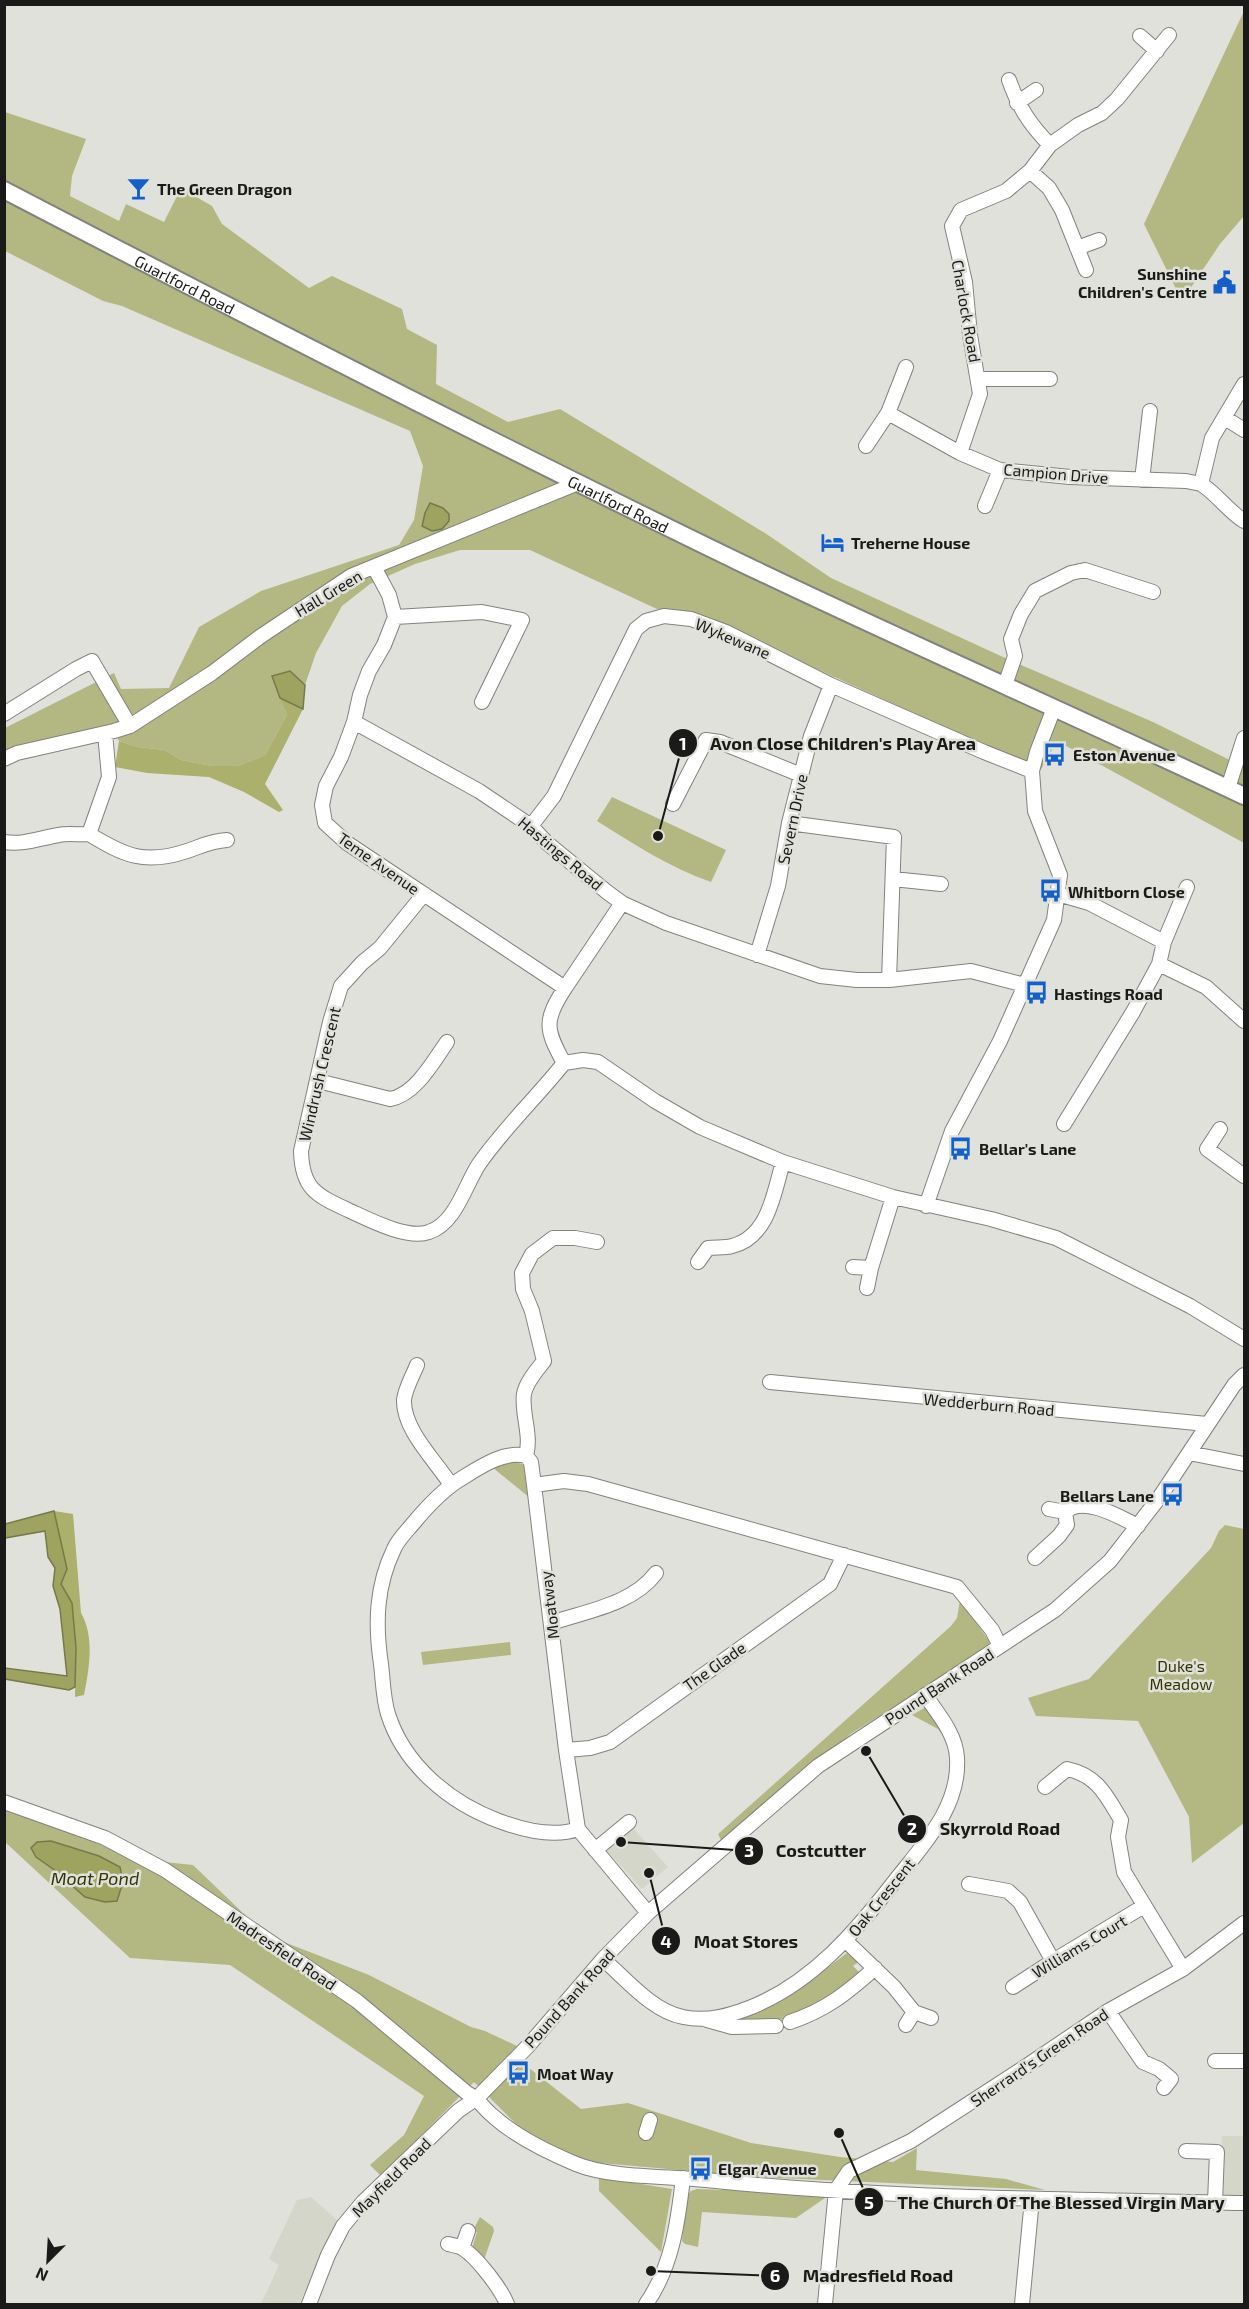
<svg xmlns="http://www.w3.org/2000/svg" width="1249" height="2309" font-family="'Exo 2',sans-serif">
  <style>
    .built { fill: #d4d6c9 }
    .green { fill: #b3b782 }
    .forest { fill: #abb06d }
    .water { fill: #9ea35f; stroke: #767a4a; stroke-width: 1.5 }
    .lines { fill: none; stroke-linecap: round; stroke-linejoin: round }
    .minor-casing { stroke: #82837e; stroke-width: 16 }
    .major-casing { stroke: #82837e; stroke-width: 20 }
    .minor { stroke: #fff; stroke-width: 14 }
    .major { stroke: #fff; stroke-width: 16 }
    .labels { text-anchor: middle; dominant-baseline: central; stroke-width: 5; stroke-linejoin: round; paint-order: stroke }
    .poi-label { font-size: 16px; font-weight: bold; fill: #1a1a18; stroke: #e1e1dc; text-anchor: start }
    .street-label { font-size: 16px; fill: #1a1a18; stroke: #e1e1dc }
    .park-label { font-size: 16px; fill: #343600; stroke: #e1e1dc }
    .water-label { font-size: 18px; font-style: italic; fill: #333500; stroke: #e1e1dc }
    .leader { fill: none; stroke: #1a1a18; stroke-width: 2 }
    .callout-dot { fill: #1a1a18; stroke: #e1e1dc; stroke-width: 2 }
    .mark-label { font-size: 18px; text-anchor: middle; font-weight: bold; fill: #fff }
    .callout-label { font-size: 18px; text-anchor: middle; font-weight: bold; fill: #1a1a18; stroke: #e1e1dc; stroke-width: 5; stroke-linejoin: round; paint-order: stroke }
  </style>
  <rect width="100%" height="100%" fill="#e1e1dc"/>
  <path class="built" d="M 630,1825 L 668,1867 L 642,1889 L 604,1848 Z
    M 1222,2136 L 1244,2136 L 1244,2196 L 1221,2195 Z
    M 311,2197 L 338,2221 L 299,2304 L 261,2304 L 279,2265 L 269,2259 L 297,2200 Z"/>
  <path class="green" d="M 1244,11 L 1244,216 L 1220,244 L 1182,301 L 1144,224 Z
    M 5,112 L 86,139 L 72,176 L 70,196 L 119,221 L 126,204 L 164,222 L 181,188 L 212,206 L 222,224 L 309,288 L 332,276 L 402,309 L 407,329 L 437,345 L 436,384 L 508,422 L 560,409 L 765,533 L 831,578 L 1003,657 L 1153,722 L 1244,767 L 1244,843 L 1057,741 L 1040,771 L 695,613 L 657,609 L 530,550 L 460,550 L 415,564 L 370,584 L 342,606 L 316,653 L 305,685 L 290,671 L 272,676 L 287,715 L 265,755 L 238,766 L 212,766 L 181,760 L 165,750 L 138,747 L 119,741 L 112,726 L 14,747 L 5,751 L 5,728 L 114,673 L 121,689 L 169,688 L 199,627 L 261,591 L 399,545 L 414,520 L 423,466 L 410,431 L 122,306 L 103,301 L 5,251 Z
    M 612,797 L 726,850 L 711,882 C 670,868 634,844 597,821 Z
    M 511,1460 L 524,1465 L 530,1498 L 492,1467 Z
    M 1225,1525 L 1244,1529 L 1244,1823 L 1192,1863 L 1189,1817 L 1138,1721 L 1036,1716 L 1028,1698 L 1089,1679 L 1211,1548 L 1219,1531 Z
    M 960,1600 L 992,1645 L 852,1733 L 721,1840 L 718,1834 L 951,1626 L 957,1618 Z
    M 510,1642 L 511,1655 L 423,1665 L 421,1652 Z
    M 926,1707 L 944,1733 L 941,1733 L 938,1729 L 912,1715 Z
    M 5,1807 L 136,1859 L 193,1865 L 266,1935 L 369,1975 L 471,2027 L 485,2031 L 517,2046 L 510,2053 L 581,2109 L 628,2103 L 751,2143 L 840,2157 L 893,2162 L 917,2148 L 916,2170 L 1006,2179 L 1045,2190 L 758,2177 L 578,2161 L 518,2126 L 474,2082 L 381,2176 L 370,2165 L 404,2135 L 424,2096 L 230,1965 L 130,1958 L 5,1842 Z
    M 847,1953 L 858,1962 L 853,1966 L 861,1974 L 805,2013 L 776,2021 L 730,2023 L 776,2004 L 803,1986 Z
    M 599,2177 L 672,2189 L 661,2252 L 599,2191 Z
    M 697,2189 L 826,2194 L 825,2198 L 796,2218 L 702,2212 L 698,2247 L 685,2244 L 682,2241 L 687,2196 L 691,2191 Z
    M 480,2217 L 493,2227 L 494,2231 L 484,2260 L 472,2248 L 477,2232 L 473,2230 Z"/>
  <path class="forest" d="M 280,698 L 303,709 L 265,784 L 283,810 L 279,812 L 244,792 L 209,777 L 147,773 L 115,767 L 119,741 L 138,747 L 165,750 L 181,760 L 212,766 L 238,766 L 265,755 L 287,715 Z
    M 54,1511 L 73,1514 L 81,1613 C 95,1637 89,1669 84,1695 L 75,1697 L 76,1648 L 72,1603 L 61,1584 L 67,1569 Z"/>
  <path class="water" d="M 430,503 L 443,508 L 449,514 L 449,521 L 442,529 L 432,531 L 422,526 L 425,513 Z
    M 290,671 L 305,685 L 303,709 L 280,698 L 272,676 Z
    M 54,1511 L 67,1569 L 61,1584 L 72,1603 L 76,1648 L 75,1687 L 69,1690 L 5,1679 L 5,1668 L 67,1676 L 60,1609 L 53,1586 L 55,1568 L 48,1557 L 45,1531 L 5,1538 L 5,1524 Z
    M 51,1841 L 99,1856 L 120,1867 L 123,1882 L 117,1901 L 105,1902 L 85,1897 L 53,1869 L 36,1857 L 31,1848 L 37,1842 Z"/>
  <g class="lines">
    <defs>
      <path id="minor" d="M 1140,36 L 1157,51
        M 1009,80 C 1018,106 1030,125 1050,145
        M 1017,103 L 1036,90
        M 1030,171 L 1049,188 L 1062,210 L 1086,270
        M 1077,248 L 1099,240
        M 906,367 L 888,413 L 960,453 L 1000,470 L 1070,477 L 1186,481 L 1201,484
        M 979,379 L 1050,379
        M 1244,384 L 1212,438 L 1201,484 C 1217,494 1228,511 1244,521
        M 1225,418 L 1244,430
        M 866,446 L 888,413
        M 960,453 L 980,394 L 970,335 L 965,282 L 952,226 L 961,210 L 1006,191 L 1030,171 L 1050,145 L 1078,125 L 1102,113 L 1117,99 L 1169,35
        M 1142,480 L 1150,411
        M 985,506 L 1000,470
        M 374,567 L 389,595 L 395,617 L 384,645 L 369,671 L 360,695 L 354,722 L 341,757 L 326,786 L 322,805 L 325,823 L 347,843 L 565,988 C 544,1020 545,1029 564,1063
        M 395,617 L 482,612 L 522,620 L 482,702
        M 1005,685 L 1015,656 L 1011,639 L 1021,614 L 1035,591 L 1071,573 L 1085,570 L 1153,592
        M 4,714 L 76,669 L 92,661 L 130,726
        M 354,722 L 479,791 L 531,826 L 547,843 L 607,892 L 622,903 L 666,923 L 820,976 L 857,980 L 889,980 L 971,971 L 1025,985
        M 105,733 L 109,777 L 89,834 C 125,856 145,865 187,851 C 202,846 210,841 227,840
        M 4,759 L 17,753 L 114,731 L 130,726 L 212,673 L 261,636 L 351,576 L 578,483
        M 1228,788 L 1244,738
        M 673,804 L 706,740 L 720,742 L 801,775
        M 789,823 L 894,837 L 889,980
        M 531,826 L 554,796 L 636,629 L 646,621 L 664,616 L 691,619 L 726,632 L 831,685 L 984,752 L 1032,771
        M 4,842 C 24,845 40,838 59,835 C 68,833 79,835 89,834
        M 893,879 L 941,884
        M 424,894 L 380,948 L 362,963 L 341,986 L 330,1022 L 301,1151 C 302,1189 316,1195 348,1210 C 368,1219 407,1240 429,1232 C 456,1223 465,1185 479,1164 C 504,1128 537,1097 564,1063
        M 1058,894 L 1089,903 L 1164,942 L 1159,964 L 1133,1012 L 1064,1124
        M 1164,942 L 1187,887
        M 757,955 L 778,886 L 789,823 L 811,736 L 831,685
        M 1159,964 L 1206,987 L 1244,1021
        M 565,988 L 622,903
        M 564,1063 L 583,1060 L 598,1062 L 655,1101 L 700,1127 L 783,1162 L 893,1197 L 991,1219 L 1056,1238 L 1190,1306 L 1244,1339
        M 318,1081 L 390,1099 C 415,1095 433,1062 447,1042
        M 1220,1129 L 1207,1149 L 1244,1176
        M 926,1206 L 952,1131 L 1000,1041 L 1054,920 L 1060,875 L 1035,811 L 1032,771 L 1037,752 L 1054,708
        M 597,1242 L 575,1238 L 553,1238 L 532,1254 L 522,1273 L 523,1289 L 532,1311 L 544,1361 C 537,1370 526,1382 524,1394 C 521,1412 532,1435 526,1456 L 531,1462 L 534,1485 L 566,1750 L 578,1829 L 648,1913
        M 698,1262 L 708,1248 C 716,1247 725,1248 732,1246 C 769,1237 774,1192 783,1162
        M 853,1267 L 871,1268 L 893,1197
        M 867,1288 L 871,1268
        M 417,1365 C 413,1375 405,1389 404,1400 C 403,1430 436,1461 451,1485
        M 770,1382 L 1207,1424
        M 1189,1453 L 1244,1464
        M 526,1456 C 503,1450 477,1469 459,1480 C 443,1490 428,1506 416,1520 C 409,1529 398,1539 394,1549 C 376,1586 375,1624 381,1664 C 383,1680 383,1698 388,1714 C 404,1765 450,1803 499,1821 C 523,1830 553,1838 578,1829
        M 534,1485 L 564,1481 L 588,1484 L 957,1587 L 992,1630 L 1000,1646
        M 1049,1509 L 1065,1512 C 1084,1495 1119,1517 1138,1526
        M 1035,1558 L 1059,1536 L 1067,1525 L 1065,1512
        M 551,1623 C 587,1611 633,1604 656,1573
        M 566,1750 L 590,1748 L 610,1742 L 830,1584 L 844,1555
        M 1045,1787 L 1067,1769 C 1097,1775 1106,1795 1121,1820 L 1118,1837 L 1124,1872 L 1183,1969
        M 4,1802 L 105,1838 L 165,1870 L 357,2001 L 467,2093 C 479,2099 483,2108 493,2116 C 516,2137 547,2152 576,2164 C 610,2178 668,2176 706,2180 C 885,2199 1065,2199 1244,2203
        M 595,1850 L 629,1822
        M 969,1884 L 1008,1891 L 1020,1902 L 1053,1961
        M 846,1941 L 894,1987 L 914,2012 L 931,2018
        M 603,1959 C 626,1979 652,2011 683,2017 C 707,2022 728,2016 749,2008 C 813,1983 857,1930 898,1877 C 925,1843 960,1806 957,1758 C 956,1734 938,1714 925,1695
        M 1013,1987 L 1053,1961 L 1144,1906
        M 1108,2011 L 1143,2062 L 1159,2069 L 1171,2079 L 1164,2088
        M 707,2020 L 732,2027 L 776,2026
        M 790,2022 C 826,2010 847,1993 875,1968
        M 906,2025 L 914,2012
        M 1215,2061 L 1244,2061
        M 646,2133 L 650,2120
        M 1186,2151 L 1217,2152 L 1215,2202
        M 448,2244 C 452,2245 459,2246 462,2248 C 477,2257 501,2289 507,2304
        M 462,2248 L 468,2231
        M 309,2304 L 328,2255 L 343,2226 L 363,2202 L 458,2111 L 477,2098 L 528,2046 L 603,1959 L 648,1913 L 818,1766 L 1055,1610 L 1110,1561 L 1159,1498 L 1234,1385 L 1244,1375
        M 646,2304 C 672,2267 678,2222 683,2178
        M 825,2304 L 836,2190 L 849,2171 L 911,2141 L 1025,2067 L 1108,2011 L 1183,1969 L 1244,1923
        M 1022,2304 L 1032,2199"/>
      <g id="major">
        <path id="s1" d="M 4,190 C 248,317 493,443 741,563 C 908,643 1077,717 1244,796"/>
      </g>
    </defs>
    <use href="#minor" class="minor-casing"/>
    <use href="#major" class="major-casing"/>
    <use href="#minor" class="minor"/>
    <use href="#major" class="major"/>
  </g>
  <defs>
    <symbol id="bar-bare" viewBox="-9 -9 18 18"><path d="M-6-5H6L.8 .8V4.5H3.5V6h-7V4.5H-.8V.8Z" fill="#1360ca" stroke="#e1e1dc" stroke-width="2.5" paint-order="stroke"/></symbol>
    <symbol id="civic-bare" viewBox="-9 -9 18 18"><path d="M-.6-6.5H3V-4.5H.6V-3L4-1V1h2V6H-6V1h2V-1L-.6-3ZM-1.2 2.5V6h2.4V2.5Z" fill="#1360ca" stroke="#e1e1dc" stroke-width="2.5" paint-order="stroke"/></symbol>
    <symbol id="hotel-bare" viewBox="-9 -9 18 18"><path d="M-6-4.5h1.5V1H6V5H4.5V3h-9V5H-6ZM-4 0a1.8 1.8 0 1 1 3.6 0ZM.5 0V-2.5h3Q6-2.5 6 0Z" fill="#1360ca" stroke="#e1e1dc" stroke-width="2.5" paint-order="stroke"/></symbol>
    <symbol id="bus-bare" viewBox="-9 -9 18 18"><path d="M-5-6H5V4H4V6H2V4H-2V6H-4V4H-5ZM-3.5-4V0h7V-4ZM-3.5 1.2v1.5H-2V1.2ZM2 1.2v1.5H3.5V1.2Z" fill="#1360ca" stroke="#e1e1dc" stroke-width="2.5" paint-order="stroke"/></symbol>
  </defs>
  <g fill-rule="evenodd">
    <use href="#bar-bare" x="122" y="172" width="33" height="33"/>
    <use href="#civic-bare" x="1208" y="266" width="33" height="33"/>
    <use href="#hotel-bare" x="816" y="526" width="33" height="33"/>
    <use href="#bus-bare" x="1038" y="738" width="33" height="33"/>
    <use href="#bus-bare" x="1034" y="874" width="33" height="33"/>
    <use href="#bus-bare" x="1020" y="976" width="33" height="33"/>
    <use href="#bus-bare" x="944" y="1132" width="33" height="33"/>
    <use href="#bus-bare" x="1156" y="1478" width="33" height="33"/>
    <use href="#bus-bare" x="502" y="2056" width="33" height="33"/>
    <use href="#bus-bare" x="684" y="2152" width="33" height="33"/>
  </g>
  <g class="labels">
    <g class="poi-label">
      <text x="157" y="188">The Green Dragon</text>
      <text x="1207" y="273" text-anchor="end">Sunshine<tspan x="1207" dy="18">Children's Centre</tspan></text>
      <text x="851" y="542">Treherne House</text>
      <text x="1073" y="754">Eston Avenue</text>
      <text x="1068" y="891">Whitborn Close</text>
      <text x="1054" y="993">Hastings Road</text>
      <text x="979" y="1148">Bellar's Lane</text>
      <text x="1154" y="1495" text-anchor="end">Bellars Lane</text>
      <text x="537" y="2073">Moat Way</text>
      <text x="718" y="2168">Elgar Avenue</text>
    </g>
    <g class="street-label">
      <text stroke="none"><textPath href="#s1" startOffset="204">Guarlford Road</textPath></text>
      <text transform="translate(967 311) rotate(80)">Charlock Road</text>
      <text transform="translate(1056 473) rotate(5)">Campion Drive</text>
      <text stroke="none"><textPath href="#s1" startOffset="690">Guarlford Road</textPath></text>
      <text transform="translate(328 593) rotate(-31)">Hall Green</text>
      <text transform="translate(733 638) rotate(23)">Wykewane</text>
      <text transform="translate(792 819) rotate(-78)">Severn Drive</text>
      <text transform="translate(561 853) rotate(40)">Hastings Road</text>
      <text transform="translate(379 863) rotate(35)">Teme Avenue</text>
      <text transform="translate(319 1074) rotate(-77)">Windrush Crescent</text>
      <text transform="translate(989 1404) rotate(5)">Wedderburn Road</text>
      <text transform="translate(549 1605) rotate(-97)">Moatway</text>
      <text transform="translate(714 1666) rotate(-35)">The Glade</text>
      <text transform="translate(939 1686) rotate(-33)">Pound Bank Road</text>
      <text transform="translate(881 1897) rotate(-51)">Oak Crescent</text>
      <text transform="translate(1079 1946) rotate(-31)">Williams Court</text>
      <text transform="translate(282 1950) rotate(34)">Madresfield Road</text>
      <text transform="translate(569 1998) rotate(-48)">Pound Bank Road</text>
      <text transform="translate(1039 2057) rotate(-34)">Sherrard's Green Road</text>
      <text transform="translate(391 2177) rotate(-45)">Mayfield Road</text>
    </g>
    <g class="park-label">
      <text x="1181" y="1665">Duke's<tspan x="1181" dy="18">Meadow</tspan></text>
    </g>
    <g class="water-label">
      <text x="95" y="1878">Moat Pond</text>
    </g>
  </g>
  <path class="leader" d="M658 836L683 743M866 1751L912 1829M621 1842L749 1851M649 1873L666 1941M839 2133L869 2202M651 2271L775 2276"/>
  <g class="callout-dot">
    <circle cx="658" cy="836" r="6"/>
    <circle cx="866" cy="1751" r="6"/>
    <circle cx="621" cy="1842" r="6"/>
    <circle cx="649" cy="1873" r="6"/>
    <circle cx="839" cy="2133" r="6"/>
    <circle cx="651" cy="2271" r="6"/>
    <circle cx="683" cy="743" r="15"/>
    <circle cx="912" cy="1829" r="15"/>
    <circle cx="749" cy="1851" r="15"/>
    <circle cx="666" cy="1941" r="15"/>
    <circle cx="869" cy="2202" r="15"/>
    <circle cx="775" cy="2276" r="15"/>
  </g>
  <g class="mark-label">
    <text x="683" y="750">1</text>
    <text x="912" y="1835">2</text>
    <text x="749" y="1857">3</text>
    <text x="666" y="1948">4</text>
    <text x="869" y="2209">5</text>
    <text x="775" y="2282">6</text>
  </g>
  <g class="callout-label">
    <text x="843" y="750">Avon Close Children's Play Area</text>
    <text x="1000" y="1835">Skyrrold Road</text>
    <text x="821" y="1857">Costcutter</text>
    <text x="746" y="1948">Moat Stores</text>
    <text x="1061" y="2209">The Church Of The Blessed Virgin Mary</text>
    <text x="878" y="2282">Madresfield Road</text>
  </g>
  <rect width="1249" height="2309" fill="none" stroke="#1a1a18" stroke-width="12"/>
  <g transform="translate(48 2261) rotate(204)" stroke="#e1e1dc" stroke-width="4.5" paint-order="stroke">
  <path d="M0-4.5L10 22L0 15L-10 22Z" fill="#1a1a18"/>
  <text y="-9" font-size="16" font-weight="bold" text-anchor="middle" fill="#1a1a18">N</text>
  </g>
</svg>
